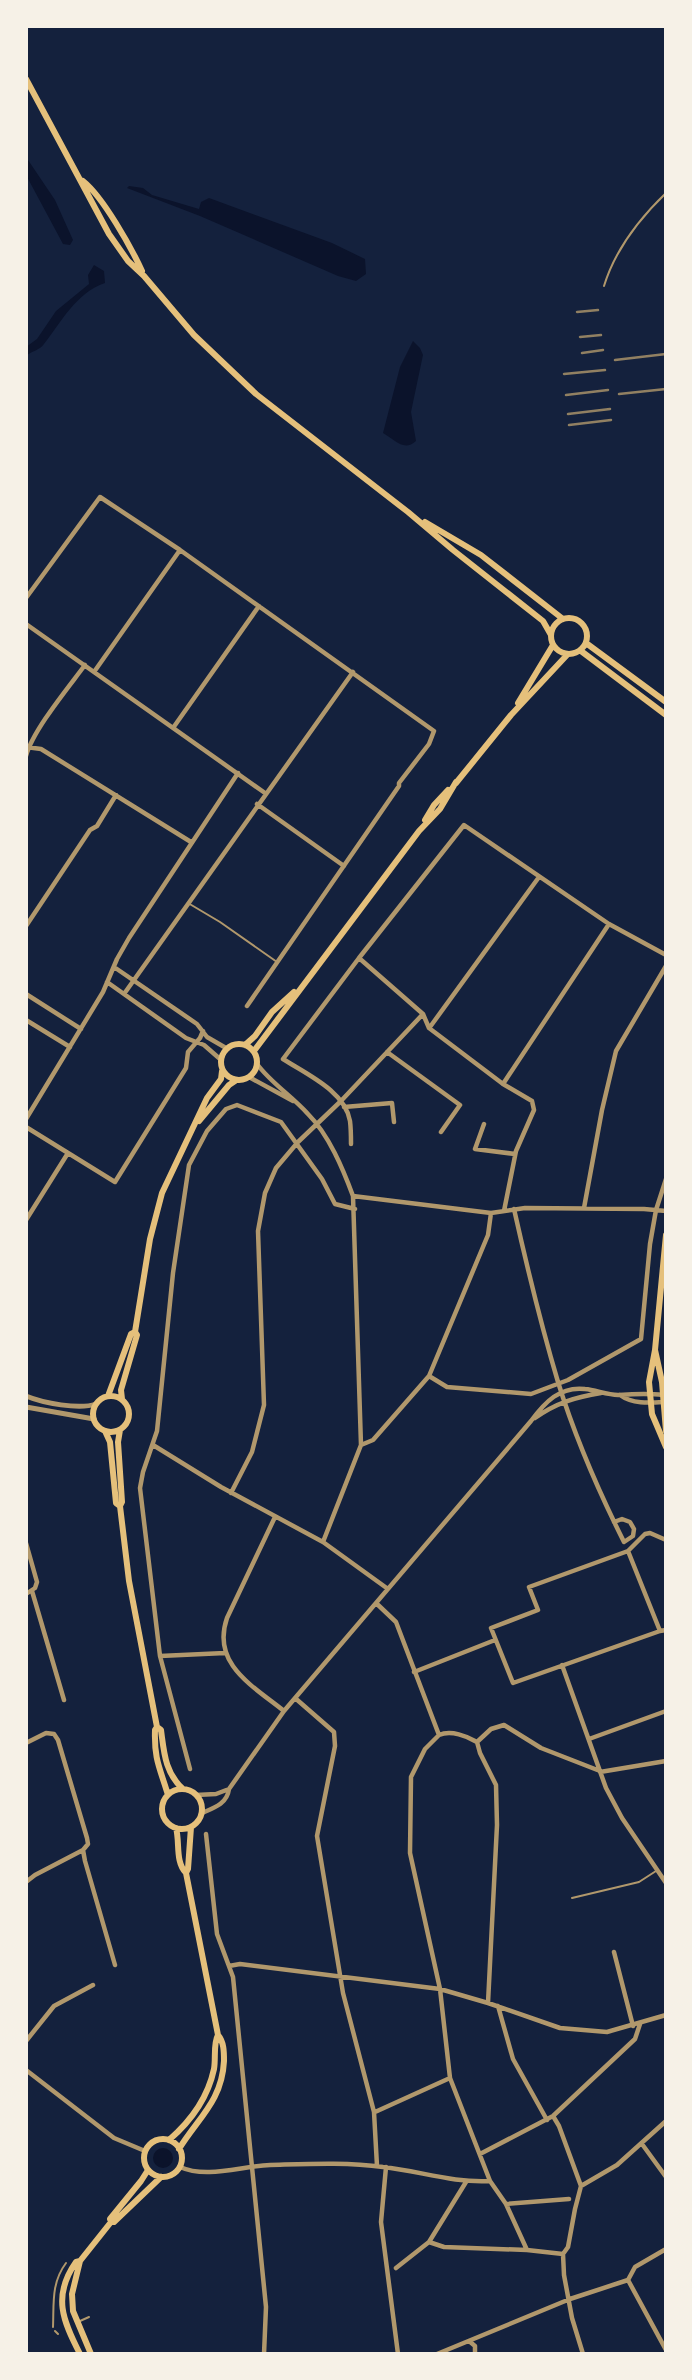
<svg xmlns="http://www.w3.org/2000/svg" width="692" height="2380" font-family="'Work Sans',sans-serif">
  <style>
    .water { fill: #0b132b }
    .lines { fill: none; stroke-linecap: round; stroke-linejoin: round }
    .service { stroke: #b1986c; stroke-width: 2 }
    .minor { stroke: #b1986c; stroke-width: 4.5 }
    .tertiary { stroke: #b1986c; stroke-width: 5 }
    .secondary { stroke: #e5c07b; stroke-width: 6 }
    .rail { stroke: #918062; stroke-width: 2.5 }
  </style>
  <rect width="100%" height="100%" fill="#14213d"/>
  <path class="water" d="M 26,157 L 55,200 L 73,240 L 70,245 L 63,244 L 26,175 Z
    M 129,186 L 143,188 L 152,195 L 199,209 L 201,202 L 209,198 L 332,243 L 365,259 L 366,274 L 356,281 L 338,276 L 200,216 L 127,188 Z
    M 94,265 L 104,271 L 105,283 C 76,293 62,321 44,344 C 40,350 32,351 26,356 L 26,347 L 37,339 L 56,311 L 89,284 L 88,275 Z
    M 413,341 L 420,348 L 423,355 L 411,412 L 416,441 C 404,452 395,440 383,433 L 400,367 Z
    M153 2158a10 10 0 1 1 20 0a10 10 0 1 1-20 0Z"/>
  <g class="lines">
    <path class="service" d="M 604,286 C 615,250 639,219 666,193
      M 188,903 L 220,922 L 277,962
      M 572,1898 L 639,1882 L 656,1871
      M 80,2321 L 89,2317
      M 53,2327 C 54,2304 51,2283 66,2263
      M 55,2331 L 58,2334"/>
    <path class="minor" d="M 26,598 L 100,497 L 180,550 L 434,731 L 429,744 L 399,783 L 399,786 L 247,1006
      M 26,624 L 265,793
      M 94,672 L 180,550
      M 173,728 L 259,606
      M 26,747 L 41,749 L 191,842
      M 26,756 C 33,730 68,688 85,665
      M 257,804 L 344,866
      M 26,926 L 90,830 L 97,826 L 116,795
      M 359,958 L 423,1014 L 429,1028 L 503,1084 L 532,1101 L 534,1110 L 516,1151 L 504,1211
      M 114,967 L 197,1024 L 207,1037 L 226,1048
      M 107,982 L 186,1038 L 204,1045 L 220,1059
      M 26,994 L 81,1029
      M 124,994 L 353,672
      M 26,1020 L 70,1047
      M 430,1027 L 539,877
      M 387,1052 L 460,1105 L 441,1132
      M 257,1064 C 271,1083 292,1096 308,1114 C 329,1135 343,1169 353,1196 L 361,1445 L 323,1542
      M 249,1077 L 293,1101
      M 503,1084 L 609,924
      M 344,1107 L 392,1103 L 394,1122
      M 26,1119 L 103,992 L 117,959 L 129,938 L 238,773
      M 484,1124 L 475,1149 L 515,1154
      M 26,1127 L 115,1182 L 186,1068 L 188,1052 L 200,1038 L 203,1031
      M 351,1144 C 351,1136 351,1129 350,1121 C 345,1091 306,1074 283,1059 L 359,958 L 464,825 L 609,924 L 666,955
      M 353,1196 L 491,1213 L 525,1208 L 644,1209 L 666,1211
      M 584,1208 L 602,1110 L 616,1051 L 666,966
      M 514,1209 C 527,1267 541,1325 558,1382 C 575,1437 598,1490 624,1542 L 633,1536 L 634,1529 L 630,1522 L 622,1519 L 614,1522
      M 26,1220 L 68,1153
      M 429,1376 L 488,1235 L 491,1213
      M 620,1395 C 632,1404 649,1403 663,1402
      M 535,1418 C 556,1403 576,1397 601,1393
      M 153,1445 L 221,1487 L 323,1542 L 388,1589
      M 361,1445 L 373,1440 L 429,1376 L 447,1387 L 531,1394 L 568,1380 L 641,1339 L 650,1244 L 656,1210 L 666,1179
      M 231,1493 L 252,1452 L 264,1405 L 258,1231 L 265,1193 L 276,1168 L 298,1142 L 341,1101 L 423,1014
      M 275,1517 L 227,1618 C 211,1664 253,1686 284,1711
      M 666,1540 L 650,1533 L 645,1534 L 628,1551 L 660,1631 L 666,1630
      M 26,1543 L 37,1582 L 35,1588 L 26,1594
      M 628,1551 L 529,1587 L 538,1610 L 491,1628 L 513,1683 L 660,1631
      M 32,1591 L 64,1700
      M 376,1603 L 396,1622 L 439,1735
      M 160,1656 L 225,1653
      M 562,1665 L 606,1788 L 622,1818 L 666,1883
      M 414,1672 L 495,1640
      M 295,1698 L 334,1732 L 335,1746 L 317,1836 L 343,1993 L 374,2112 L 377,2166
      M 439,1735 L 425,1749 L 411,1777 L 410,1853 L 440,1989 L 450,2078 L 490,2181 L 506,2204 L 527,2250
      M 439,1735 C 451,1730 467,1736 477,1742
      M 589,1739 L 666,1711
      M 477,1742 L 480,1753 L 496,1785 L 497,1825 L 488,2003
      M 477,1742 L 491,1729 L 504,1725 L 541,1748 L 600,1771
      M 26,1743 L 46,1733 L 54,1734 L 58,1740 L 87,1838 L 88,1844 L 83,1850 L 85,1861 L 115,1965
      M 190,1769 L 160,1656 L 140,1488 L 143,1472 L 157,1431 L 173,1273 L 189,1165 L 207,1131 L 226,1109 L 237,1105 L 281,1122 L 322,1179 L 335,1204 L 355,1209
      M 600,1772 L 666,1761
      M 196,1795 L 216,1794 L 229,1789
      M 202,1813 C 214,1808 227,1804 229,1789 L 284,1711 L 531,1421 C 545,1402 560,1386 585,1389 C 596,1390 607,1395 618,1395 C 633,1394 647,1393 663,1395
      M 206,1834 L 217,1934 L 233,1977 L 266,2307 L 264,2354
      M 26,1882 L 35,1875 L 83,1850
      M 614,1952 L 633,2026
      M 229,1966 L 240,1964 L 440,1989 L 488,2003 L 560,2028 L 607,2032 L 666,2015
      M 498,2006 L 513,2059 L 547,2120
      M 26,2041 L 54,2006 L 93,1985
      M 26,2070 L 114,2138 L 145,2151
      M 375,2112 L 450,2078
      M 553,2116 L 559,2126 L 581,2186 L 575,2209 L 568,2247 L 563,2254 L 564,2275 L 572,2318 L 583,2354
      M 642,2144 L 666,2177
      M 480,2154 L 553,2116 L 635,2039 L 640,2024
      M 180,2167 C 207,2179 241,2166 270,2165 C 308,2164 346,2162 383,2167 C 420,2171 452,2183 490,2181
      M 386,2167 L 381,2222 L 398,2354
      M 581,2186 L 617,2165 L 666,2121
      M 506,2204 L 569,2199
      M 429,2242 L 444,2247 L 527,2250 L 563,2254
      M 396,2268 L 429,2242 L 466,2182
      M 628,2280 L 666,2350
      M 469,2341 L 475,2346 L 475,2354
      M 437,2354 L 570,2299 L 628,2280 L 635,2267 L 666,2249"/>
    <path class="tertiary" d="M 26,1396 C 43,1403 79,1410 96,1404
      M 26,1407 L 94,1419"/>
    <path class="secondary" d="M 26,79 L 109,234 L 128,261 L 144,276 L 194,335 L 256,394 L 408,512 L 453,550 L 543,621 L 551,635
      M 83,181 C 103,197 131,247 142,271
      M 425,522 L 481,555 L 563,619
      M551 636a18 18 0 1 1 36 0a18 18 0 1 1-36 0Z
      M 586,643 L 666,702
      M 581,651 L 666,715
      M 518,703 L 553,645
      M 456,783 L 511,715 L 567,655
      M 425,820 L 434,805 L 448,790
      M221 1062a18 18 0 1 1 36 0a18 18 0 1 1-36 0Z
      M 245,1045 L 255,1036 L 272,1012 L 294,992
      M 254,1051 L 419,831 L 440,809 L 456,782
      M 199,1121 L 229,1085 L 235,1081
      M 666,1235 L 655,1350 L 649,1382 L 652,1414 L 666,1447
      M 655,1350 L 662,1382 L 666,1431
      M93 1414a18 18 0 1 1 36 0a18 18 0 1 1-36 0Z
      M 108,1396 L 131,1334 L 135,1332 L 150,1239 L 162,1193 L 207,1098 L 221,1079 L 222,1071
      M 122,1399 L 121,1390 L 137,1335 L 135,1332
      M 120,1430 L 118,1442 L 122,1502 L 120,1506 L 129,1581 L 157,1727 L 161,1730 C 164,1752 165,1773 183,1789
      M 105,1431 L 110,1442 L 116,1503 L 120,1506
      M 157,1727 L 155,1730 C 154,1760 160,1768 168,1795
      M162 1809a20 20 0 1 1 40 0a20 20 0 1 1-40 0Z
      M 176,1828 C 180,1842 175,1862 186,1873 L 218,2035 C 224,2042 224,2052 224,2061 C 222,2101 198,2118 179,2149
      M 186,1873 L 188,1869 L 191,1827
      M144 2158a19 19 0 1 1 38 0a19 19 0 1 1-38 0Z
      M 169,2140 C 191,2121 208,2097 214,2069 C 216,2058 213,2044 218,2035
      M 111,2222 L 114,2222 L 161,2177
      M 80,2261 L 72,2294 L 73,2311 L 91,2354
      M 80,2354 C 63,2321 52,2296 76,2262 L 80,2261 L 111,2222 L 110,2219 L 141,2181 L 148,2170"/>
    <path class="rail" d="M 577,312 L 598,310
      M 580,337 L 601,335
      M 582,353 L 603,350
      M 615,360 L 666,354
      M 564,374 L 605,370
      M 619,394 L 666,389
      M 566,395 L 608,390
      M 568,414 L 610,409
      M 569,425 L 611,420"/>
  </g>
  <rect width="692" height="2380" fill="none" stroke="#f6f1e7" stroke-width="56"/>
</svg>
